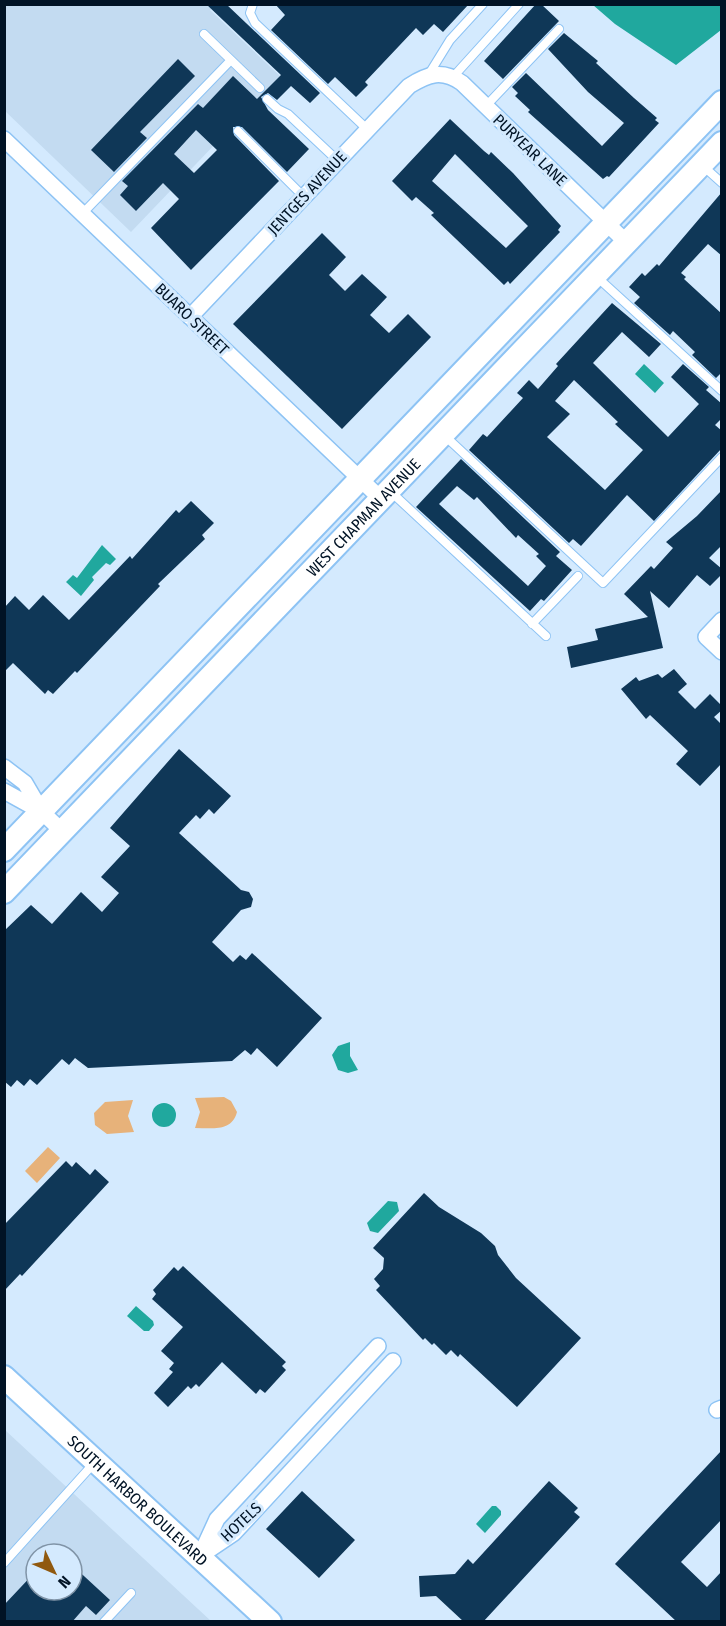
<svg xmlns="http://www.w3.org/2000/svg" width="726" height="1626" font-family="'Fira Sans Condensed',sans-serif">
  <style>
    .built { fill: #c3dbf1; fill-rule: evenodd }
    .green { fill: #e7b27a }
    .water { fill: #20a89e }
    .building { fill: #0f3757; fill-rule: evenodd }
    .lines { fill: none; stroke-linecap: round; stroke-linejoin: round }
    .service-casing { stroke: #8dc3f4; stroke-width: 10 }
    .minor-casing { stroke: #8dc3f4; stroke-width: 18 }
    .primary-casing { stroke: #8dc3f4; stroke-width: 26 }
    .service { stroke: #fff; stroke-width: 8 }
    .minor { stroke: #fff; stroke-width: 15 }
    .primary { stroke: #fff; stroke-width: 22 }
    .labels { text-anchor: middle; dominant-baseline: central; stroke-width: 6; stroke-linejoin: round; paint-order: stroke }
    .street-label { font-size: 16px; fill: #011325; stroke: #d4eafe }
  </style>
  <rect width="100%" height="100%" fill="#d4eafe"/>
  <path class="built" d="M 4,5 L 215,5 L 210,10 L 280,76 L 131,232 L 5,111 Z
    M 5,1430 L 211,1621 L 5,1621 ZM 36,1554 L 72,1554 L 72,1590 L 36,1590 Z"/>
  <path class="green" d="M 224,1097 L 231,1101 L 237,1112 C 232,1132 212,1128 195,1128 L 200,1112 L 195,1098 Z
    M 133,1100 L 128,1116 L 134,1132 L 107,1134 L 95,1125 L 94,1113 L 105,1102 Z
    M 48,1147 L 60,1158 L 37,1183 L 25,1171 Z"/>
  <path class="water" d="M 593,5 L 721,5 L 721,30 L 676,65 L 615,24 Z
    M 644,364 L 664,383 L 655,393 L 635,374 Z
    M 102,545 L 116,559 L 110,565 L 106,563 L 92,577 L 94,580 L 81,596 L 66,582 L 73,575 L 77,578 Z
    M 350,1042 L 350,1056 L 358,1070 L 348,1073 L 338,1070 L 332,1055 L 338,1046 Z
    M152 1115a12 12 0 1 1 24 0a12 12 0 1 1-24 0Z
    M 388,1201 L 397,1202 L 399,1211 L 378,1233 L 370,1231 L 367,1223 Z
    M 136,1306 L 153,1321 L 154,1325 L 149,1331 L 144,1331 L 127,1316 Z
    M 492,1506 L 496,1506 L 501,1511 L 501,1515 L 485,1533 L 476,1524 Z"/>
  <path class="building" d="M 206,4 L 226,4 L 320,93 L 310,103 L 291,86 L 277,100 L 268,93 L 261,97 L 268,110 L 309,149 L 287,172 L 242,127 L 233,127 L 234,135 L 279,181 L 191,270 L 151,228 L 179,199 L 163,183 L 136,211 L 120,195 L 128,186 L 122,181 L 198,104 L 203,108 L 233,76 L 257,99 L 281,75 ZM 196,130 L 217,150 L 194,173 L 174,154 Z
    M 275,4 L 469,4 L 443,32 L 434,24 L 423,35 L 416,28 L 365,82 L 368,85 L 356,97 L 335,77 L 328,84 L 271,30 L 285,15 Z
    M 536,4 L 541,4 L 559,21 L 503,79 L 484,61 Z
    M 564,33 L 598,61 L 596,63 L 634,98 L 657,118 L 655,120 L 659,123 L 609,177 L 607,176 L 603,179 L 528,112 L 530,110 L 515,96 L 518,93 L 512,87 L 526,73 L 602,146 L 624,123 L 588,92 L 548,49 Z
    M 178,59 L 195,76 L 140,132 L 147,138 L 114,172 L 91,150 Z
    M 450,119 L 484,151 L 489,155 L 491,152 L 513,173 L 561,226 L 558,230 L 560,232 L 510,284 L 508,281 L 504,285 L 431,215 L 434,213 L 416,197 L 412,201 L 392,181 ZM 455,154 L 528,226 L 506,248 L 432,181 Z
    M 722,192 L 722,256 L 708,244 L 681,273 L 686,277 L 684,279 L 722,314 L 722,372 L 716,378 L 692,355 L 695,352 L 673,331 L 670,335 L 634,303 L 640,297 L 629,287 L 642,273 L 645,276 L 657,264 L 659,266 Z
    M 322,233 L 346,257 L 329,275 L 345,291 L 362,274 L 387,297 L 370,315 L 389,333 L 408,314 L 431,337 L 342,429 L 233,324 Z
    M 612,303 L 661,344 L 649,357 L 622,332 L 593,363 L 668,437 L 699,404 L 671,377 L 683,364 L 709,387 L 706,390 L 722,404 L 722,418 L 715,425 L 722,431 L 722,448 L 654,521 L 627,495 L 581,546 L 573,539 L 569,543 L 469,450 L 483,434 L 487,437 L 523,398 L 517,393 L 529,380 L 538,389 L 558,366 L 556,364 ZM 574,380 L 618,422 L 615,424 L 643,450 L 605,490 L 547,437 L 570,414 L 555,401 Z
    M 461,459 L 560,552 L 556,556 L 572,570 L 544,601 L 541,599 L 530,611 L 416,507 ZM 457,486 L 474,500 L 477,497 L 516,538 L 518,535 L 539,554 L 536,556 L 546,566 L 528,586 L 439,504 Z
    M 722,490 L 722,545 L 709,558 L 722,569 L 722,574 L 710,586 L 697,575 L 669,608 L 650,591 L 663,648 L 571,668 L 567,647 L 598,640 L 595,629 L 648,617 L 624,594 L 651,566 L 654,569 L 673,548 L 666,542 L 697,516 Z
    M 191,501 L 214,523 L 202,535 L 205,539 L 158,584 L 160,586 L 77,673 L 75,671 L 53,694 L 48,690 L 45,694 L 13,663 L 4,672 L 4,608 L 15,596 L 29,610 L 43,595 L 69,620 L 130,556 L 132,559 L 176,510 L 179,513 Z
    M 674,669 L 687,684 L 678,692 L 695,709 L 710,694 L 722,706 L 722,710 L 714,717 L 722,725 L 722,763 L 700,786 L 676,764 L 688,751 L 650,715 L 646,719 L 621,689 L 636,677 L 639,681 L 658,674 L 662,678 Z
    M 179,749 L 231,796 L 214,814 L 209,809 L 200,819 L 196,815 L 179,833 L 241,890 L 249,892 L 253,899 L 251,907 L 241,910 L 212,942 L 233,962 L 240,955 L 246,960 L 252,953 L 322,1018 L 277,1067 L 257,1048 L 251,1055 L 245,1050 L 232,1061 L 88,1068 L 75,1058 L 69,1065 L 62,1059 L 37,1085 L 30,1079 L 24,1086 L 17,1080 L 11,1087 L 4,1081 L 4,931 L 31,905 L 52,924 L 81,892 L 102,912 L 119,893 L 101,877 L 130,846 L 110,828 Z
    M 66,1161 L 72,1167 L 76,1162 L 90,1175 L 95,1169 L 109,1182 L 22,1276 L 20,1274 L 4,1291 L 4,1225 Z
    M 424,1193 L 439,1207 L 481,1233 L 495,1246 L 498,1255 L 516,1278 L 581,1338 L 517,1407 L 460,1354 L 458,1357 L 451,1350 L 446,1355 L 434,1343 L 432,1345 L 425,1338 L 423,1340 L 376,1290 L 380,1286 L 374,1279 L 383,1269 L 384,1258 L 373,1248 Z
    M 183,1266 L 286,1362 L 282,1366 L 286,1370 L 265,1393 L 260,1389 L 256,1394 L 222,1362 L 199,1387 L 196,1384 L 191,1389 L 188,1386 L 168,1407 L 154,1393 L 173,1372 L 169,1369 L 174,1363 L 161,1351 L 183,1327 L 152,1299 L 156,1294 L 153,1290 L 174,1267 L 178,1271 Z
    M 722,1450 L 722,1519 L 681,1562 L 707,1587 L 722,1571 L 722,1622 L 677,1622 L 615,1564 Z
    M 549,1481 L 578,1508 L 574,1512 L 580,1517 L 483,1622 L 464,1622 L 436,1596 L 420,1597 L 419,1576 L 455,1574 L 468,1559 L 473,1564 Z
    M 302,1491 L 355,1540 L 319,1578 L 266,1529 Z
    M 72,1565 L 110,1600 L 96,1615 L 86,1606 L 72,1622 L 4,1622 L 4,1605 L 36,1571 L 36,1590 L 72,1590 Z"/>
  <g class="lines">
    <defs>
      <path id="service" d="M 253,4 L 250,13 L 255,23 L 368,130
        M 231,60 L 260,88
        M 429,74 L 450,40 L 483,4
        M 453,77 L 519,4
        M 267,99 L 278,109 L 288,114 L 338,161
        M 485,107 L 559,29
        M 238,131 L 304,197
        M 703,166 L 722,183
        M 82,214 L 231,60 L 204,34
        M 598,278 L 722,391
        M 445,436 L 603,583 L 722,457
        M 391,492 L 546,636
        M 532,624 L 578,576
        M 4,1563 L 95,1462
        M 104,1622 L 131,1593"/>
      <path id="minor" d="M 4,139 L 380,498
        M 190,317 L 409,86 C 428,74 442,69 462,83 L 626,242
        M 722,620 L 706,637 L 722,652
        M 4,767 L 25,783 L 42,812
        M 4,791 L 42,812 L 62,831
        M 717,1410 L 722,1408
        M 200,1556 L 217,1519 L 378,1346
        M 200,1556 L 234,1533 L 393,1361"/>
      <g id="primary">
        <path d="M 4,850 L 722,102"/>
        <path id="s1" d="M 4,892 L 722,143"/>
        <path id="s2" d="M 4,1377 L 270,1622"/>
      </g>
    </defs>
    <use href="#service" class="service-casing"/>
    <use href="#minor" class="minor-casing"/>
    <use href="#primary" class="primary-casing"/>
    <use href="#service" class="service"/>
    <use href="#minor" class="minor"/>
    <use href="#primary" class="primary"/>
  </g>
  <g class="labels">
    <g class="street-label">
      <text transform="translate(530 150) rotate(44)">PURYEAR LANE</text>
      <text transform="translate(307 193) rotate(-47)">JENTGES AVENUE</text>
      <text transform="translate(192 319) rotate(44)">BUARO STREET</text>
      <text stroke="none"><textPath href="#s1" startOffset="519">WEST CHAPMAN AVENUE</textPath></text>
      <text stroke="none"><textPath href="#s2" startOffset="182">SOUTH HARBOR BOULEVARD</textPath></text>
      <text transform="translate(241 1522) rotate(-43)">HOTELS</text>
    </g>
  </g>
  <rect width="726" height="1626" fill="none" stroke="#011325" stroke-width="12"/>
  <g transform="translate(54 1572) rotate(134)"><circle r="28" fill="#d4eafe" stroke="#8094a7" stroke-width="1.5"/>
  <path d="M0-4.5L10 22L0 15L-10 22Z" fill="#90590f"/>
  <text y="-9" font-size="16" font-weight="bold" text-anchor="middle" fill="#011325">N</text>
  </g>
</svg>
